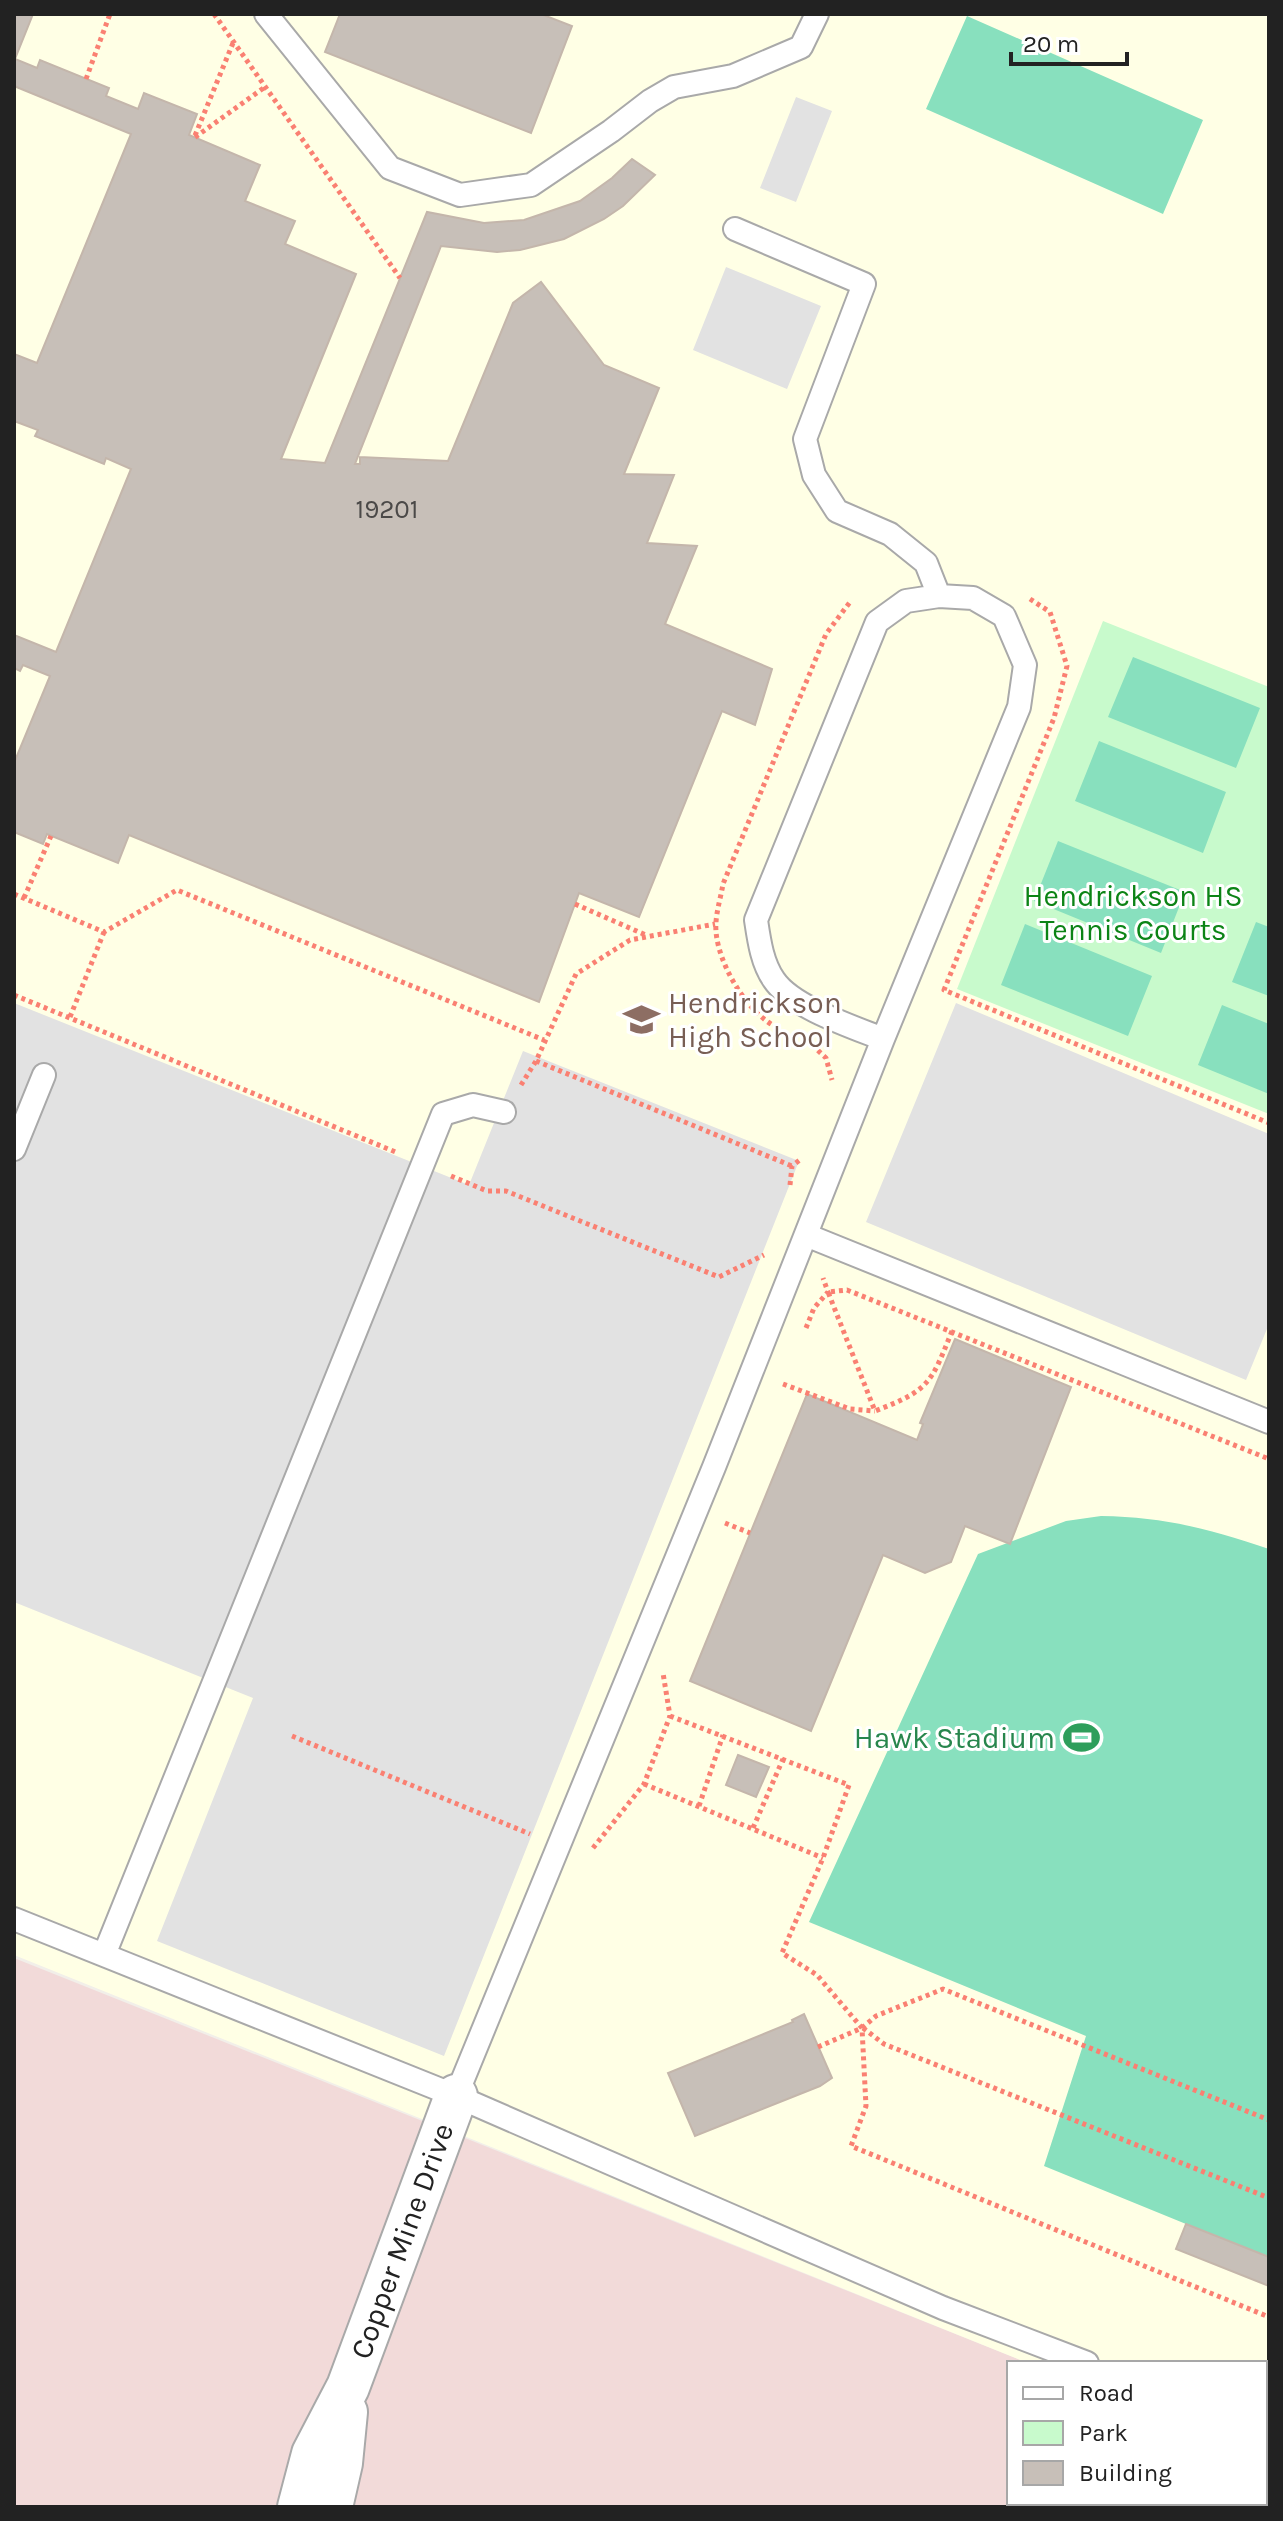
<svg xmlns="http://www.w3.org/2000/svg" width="1283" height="2521" font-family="Karla,sans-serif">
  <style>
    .commercial { fill: #f2dad9 }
    .education { fill: #ffffe5 }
    .park { fill: #c8facc }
    .pitch { fill: #88e0be }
    .parking { fill: #e2e2e2 }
    .building { fill: #c7bfb8; stroke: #c4b6ab; stroke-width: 2 }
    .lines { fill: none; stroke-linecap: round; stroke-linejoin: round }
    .lane-casing { stroke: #a9a9a9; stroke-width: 26 }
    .street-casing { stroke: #a9a9a9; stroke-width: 46 }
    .path { stroke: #fa8072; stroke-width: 5; stroke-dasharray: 4 4; stroke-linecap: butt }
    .lane { stroke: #fff; stroke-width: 22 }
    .street { stroke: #fff; stroke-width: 42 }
    .labels { text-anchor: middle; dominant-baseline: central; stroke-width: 6; stroke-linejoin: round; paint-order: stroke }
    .number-label { font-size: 26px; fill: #4b4948 }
    .park-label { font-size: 30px; fill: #0c8416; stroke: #fff }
    .education-label { font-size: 30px; fill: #785e54; stroke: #fff; text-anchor: start }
    .leisure-label { font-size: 30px; fill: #27864d; stroke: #fff; text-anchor: end }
    .street-label { font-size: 30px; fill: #222; stroke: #fff }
  </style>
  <rect width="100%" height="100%" fill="#f2efe9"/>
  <path class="commercial" d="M 14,1958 L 1028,2363 L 1009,2363 L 1009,2503 L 1265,2503 L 1265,2458 L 1269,2459 L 1269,2507 L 14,2507 Z"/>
  <path class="education" d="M 14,14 L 1269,14 L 1269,2460 L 1265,2458 L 1265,2363 L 1028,2363 L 14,1955 Z"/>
  <path class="park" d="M 1103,621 L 1269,687 L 1269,1114 L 957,989 Z"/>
  <path class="pitch" d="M 967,16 L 1203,120 L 1163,214 L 926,109 Z
    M 1133,657 L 1260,708 L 1236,768 L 1108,717 Z
    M 1099,741 L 1226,792 L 1203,853 L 1075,801 Z
    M 1058,841 L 1185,892 L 1161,953 L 1034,901 Z
    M 1256,922 L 1269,927 L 1269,996 L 1232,982 Z
    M 1025,924 L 1152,976 L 1128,1036 L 1001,985 Z
    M 1222,1005 L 1269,1024 L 1269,1094 L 1198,1065 Z
    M 1101,1516 C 1165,1517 1209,1529 1269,1549 L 1269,2286 L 1176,2249 L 1186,2224 L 1044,2166 L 1086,2036 L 809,1922 L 978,1554 L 1066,1521 Z"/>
  <path class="parking" d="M 796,97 L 832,111 L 796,202 L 760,188 Z
    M 726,267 L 821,306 L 787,389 L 693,350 Z
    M 14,1003 L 469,1185 L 523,1051 L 799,1161 L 444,2056 L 157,1941 L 253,1698 L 14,1602 Z
    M 956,1003 L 1269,1134 L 1269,1324 L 1246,1380 L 866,1222 Z"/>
  <path class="building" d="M 14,14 L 33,14 L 15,59 L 37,68 L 40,60 L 109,88 L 106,96 L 138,109 L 144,93 L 197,114 L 189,135 L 260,165 L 245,201 L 295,221 L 285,244 L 356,274 L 281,459 L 325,463 L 427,212 L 484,223 L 524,220 L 580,201 L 612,178 L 632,159 L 655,175 L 623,206 L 604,219 L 564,239 L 520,250 L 497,252 L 441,246 L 355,464 L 360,464 L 360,457 L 448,461 L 513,303 L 541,282 L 604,365 L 659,388 L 624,474 L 674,475 L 647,543 L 697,546 L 665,624 L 772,669 L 755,725 L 722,711 L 639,917 L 579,893 L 539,1002 L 129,835 L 118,863 L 47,834 L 43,844 L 14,832 L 14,763 L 50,676 L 23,665 L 20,671 L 14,668 L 14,635 L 56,652 L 131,469 L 106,458 L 104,464 L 35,436 L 38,430 L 14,421 L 14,354 L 37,363 L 131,134 L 14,86 Z
    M 340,14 L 541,14 L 572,26 L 531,133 L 325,52 Z
    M 955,1339 L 1071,1387 L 1010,1544 L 965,1526 L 951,1562 L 925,1573 L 883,1555 L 811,1731 L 690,1681 L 807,1394 L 917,1440 L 923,1424 L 920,1423 Z
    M 738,1755 L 769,1767 L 756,1797 L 726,1785 Z
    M 804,2014 L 832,2078 L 820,2086 L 695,2136 L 668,2073 L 793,2022 L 792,2020 Z
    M 1186,2224 L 1269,2257 L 1269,2286 L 1176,2249 Z"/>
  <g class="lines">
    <defs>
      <path id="lane" d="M 266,14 L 390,168 L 460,195 L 531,185 L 611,131 L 650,101 L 674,87 L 733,76 L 801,47 L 817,14
        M 735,229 L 864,284 L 805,439 L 814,475 L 837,511 L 890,534 L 926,563 L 939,596
        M 14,1149 L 44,1075
        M 806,1235 L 1269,1422
        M 14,1919 L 456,2096 L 943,2308 L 1087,2363
        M 104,1955 L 443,1114 L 473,1105 L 504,1112
        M 456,2096 L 714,1467 L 883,1039 L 1019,707 L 1025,665 L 1004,616 L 973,598 L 939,596 L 906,601 L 877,622 L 756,920 C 759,940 762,963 774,980 C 792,1007 853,1027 883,1039
        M 1265,2431 L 1269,2432"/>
      <path id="street" d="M 299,2507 L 313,2454 L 348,2387 L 456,2096
        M 331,2507 L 341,2463 L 346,2412"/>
    </defs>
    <use href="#lane" class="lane-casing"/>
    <use href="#street" class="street-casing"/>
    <path class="path" d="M 214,14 L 400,278
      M 233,43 L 194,138 L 265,87
      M 86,79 L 110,14
      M 1030,599 L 1050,612 L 1067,666 L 1054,718 L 944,990 L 1269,1123
      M 14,894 L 104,932 L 177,890 L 544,1040
      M 24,898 L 51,836
      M 575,904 L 648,936
      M 14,995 L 398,1153
      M 70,1017 L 104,932
      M 778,1028 C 746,1013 713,957 716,922 C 717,909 721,896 723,884 L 826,634 L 850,602
      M 812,1045 L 826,1058 L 832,1080
      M 536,1061 L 792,1166
      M 521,1085 L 536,1061 L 576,974 L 630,940 L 715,924
      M 451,1176 L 487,1191 L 506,1191 L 719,1277 L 764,1255
      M 790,1185 L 792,1166 L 801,1159
      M 806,1328 L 814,1308 L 828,1292 L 823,1278
      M 952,1331 C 931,1383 930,1390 875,1411 L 828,1292 L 847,1290 L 1269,1459
      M 783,1384 L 850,1409 L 875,1411
      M 725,1523 L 750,1533
      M 670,1716 L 849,1785 L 823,1858 L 782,1953 L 817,1975 L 862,2028 L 866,2106 L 851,2146 L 1269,2317
      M 292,1736 L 530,1834
      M 644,1784 L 823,1858
      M 699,1806 L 723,1735
      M 753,1828 L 783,1759
      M 593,1848 L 644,1784 L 670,1716 L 663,1673
      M 863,2028 L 884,2044 L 1269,2198
      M 818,2047 L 862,2028 L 876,2016 L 943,1989 L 1269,2120"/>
    <use href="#lane" class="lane"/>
    <use href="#street" class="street"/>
  </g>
  <defs>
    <symbol id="school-bare" viewBox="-9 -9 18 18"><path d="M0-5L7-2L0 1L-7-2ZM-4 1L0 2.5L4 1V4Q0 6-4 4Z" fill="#8d6e63" stroke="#fff" stroke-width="2.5" paint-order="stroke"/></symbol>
    <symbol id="stadium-bare" viewBox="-9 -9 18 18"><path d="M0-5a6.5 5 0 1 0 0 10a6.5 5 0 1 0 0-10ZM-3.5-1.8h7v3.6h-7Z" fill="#2e9e5b" stroke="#fff" stroke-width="2.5" paint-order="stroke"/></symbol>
  </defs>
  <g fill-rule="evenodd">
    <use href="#school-bare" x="616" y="994" width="51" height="51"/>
    <use href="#stadium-bare" x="1056" y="1712" width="51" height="51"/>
  </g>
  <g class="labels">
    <g class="number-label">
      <text x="387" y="509">19201</text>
    </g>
    <g class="park-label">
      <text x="1133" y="896">Hendrickson HS<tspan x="1133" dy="34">Tennis Courts</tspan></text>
    </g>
    <g class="education-label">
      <text x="668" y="1003">Hendrickson<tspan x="668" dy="34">High School</tspan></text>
    </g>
    <g class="leisure-label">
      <text x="1055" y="1738">Hawk Stadium</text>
    </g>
    <g class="street-label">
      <text transform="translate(402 2241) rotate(-70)">Copper Mine Drive</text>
    </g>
  </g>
  <rect width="1283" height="2521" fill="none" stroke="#222222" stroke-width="32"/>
  <rect x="1007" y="2361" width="260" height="144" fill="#ffffff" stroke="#a7a7a7" stroke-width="2"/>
  <rect x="1023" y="2387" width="40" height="12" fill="#ffffff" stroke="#a7a7a7" stroke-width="2"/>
  <text x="1079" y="2401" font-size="24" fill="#222222">Road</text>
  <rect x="1023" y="2421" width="40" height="24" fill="#c8facc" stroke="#a7a7a7" stroke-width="2"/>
  <text x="1079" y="2441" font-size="24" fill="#222222">Park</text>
  <rect x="1023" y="2461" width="40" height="24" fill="#c7bfb8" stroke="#a7a7a7" stroke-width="2"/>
  <text x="1079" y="2481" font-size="24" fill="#222222">Building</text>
  <path d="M1011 52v12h116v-12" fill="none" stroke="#222222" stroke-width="4"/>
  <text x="1023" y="52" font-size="24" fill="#222222" stroke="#ffffff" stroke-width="6" paint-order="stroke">20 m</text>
</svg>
